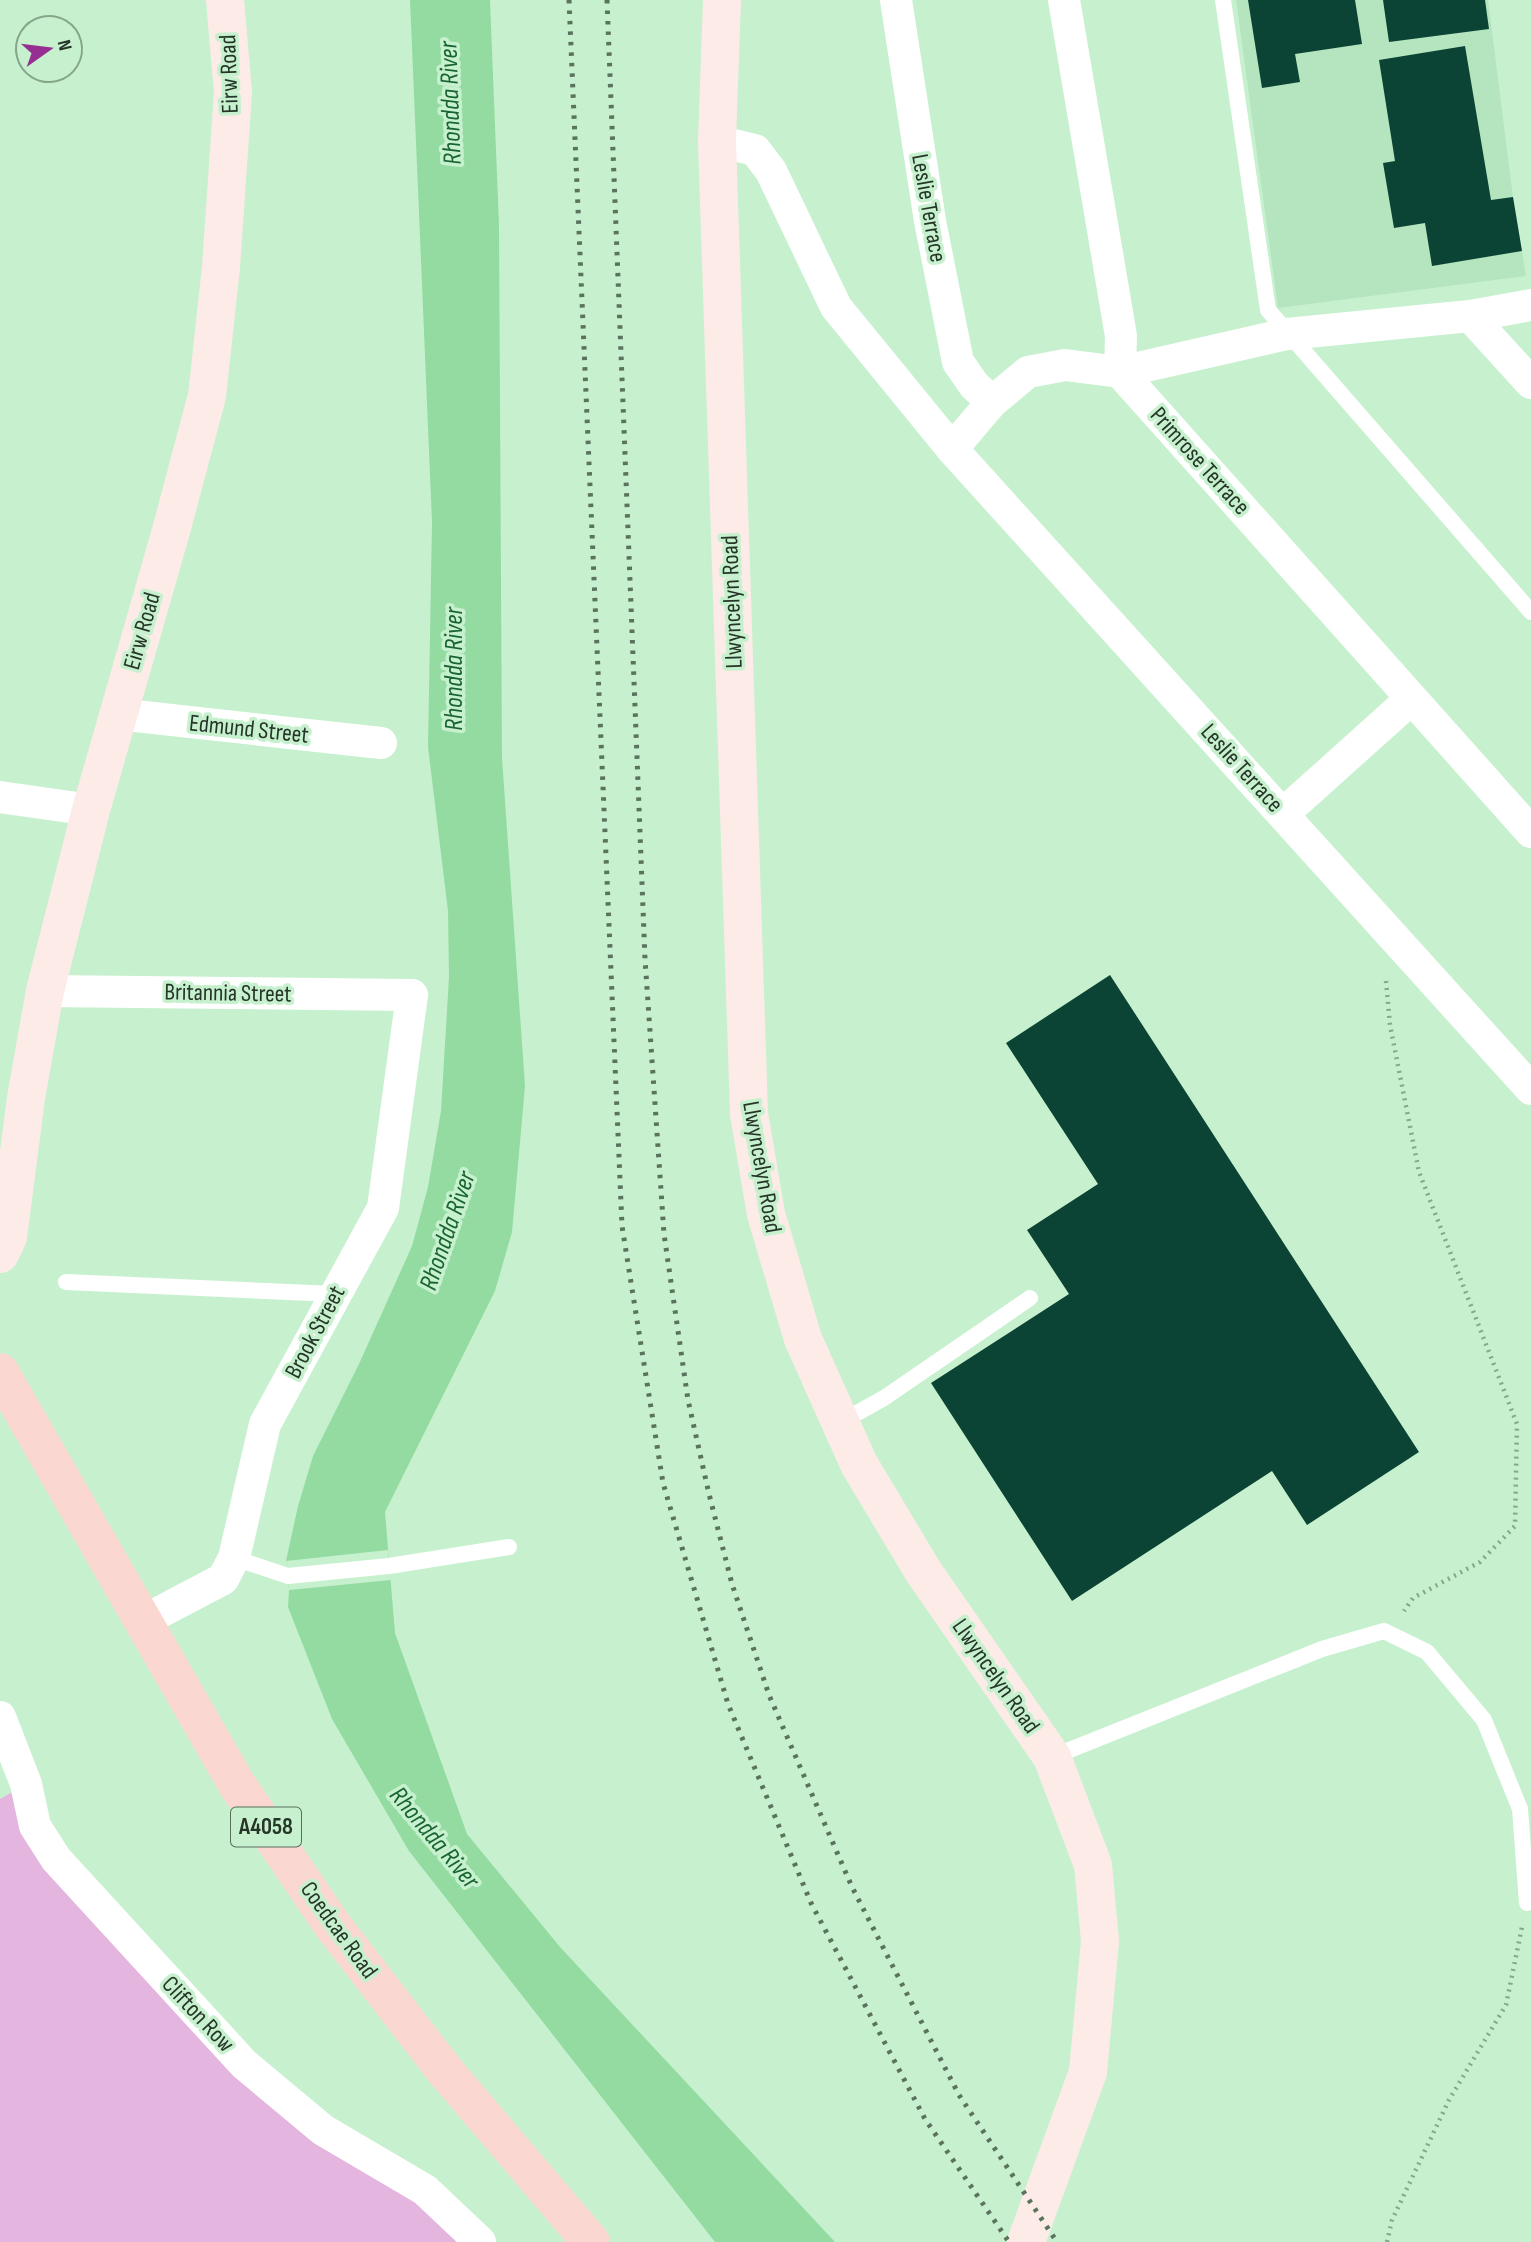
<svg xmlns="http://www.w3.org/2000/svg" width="1531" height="2242" font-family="'Sofia Sans Condensed',sans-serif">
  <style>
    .built { fill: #b5e5be }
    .green { fill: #e4b5df }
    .water { fill: #94dba2 }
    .pier { fill: #c7f1ce }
    .building { fill: #0b4435 }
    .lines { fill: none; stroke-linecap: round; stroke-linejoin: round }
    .path { stroke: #87a78d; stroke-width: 4.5; stroke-dasharray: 2 5; stroke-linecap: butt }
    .service { stroke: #fff; stroke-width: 16 }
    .minor { stroke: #fff; stroke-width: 32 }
    .secondary { stroke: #fdebe8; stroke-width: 38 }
    .primary { stroke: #fbd7d1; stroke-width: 38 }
    .rail { stroke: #5a735e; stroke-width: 5; stroke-dasharray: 3.5 7; stroke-linecap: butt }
    .labels { text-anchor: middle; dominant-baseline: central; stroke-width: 7; stroke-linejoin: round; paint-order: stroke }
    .shield { fill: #c7f1ce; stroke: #566e5a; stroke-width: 2 }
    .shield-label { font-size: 23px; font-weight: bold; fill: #253628 }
    .street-label { font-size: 24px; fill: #253628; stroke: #c7f1ce }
    .water-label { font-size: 26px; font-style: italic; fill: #196431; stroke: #c7f1ce }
  </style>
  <rect width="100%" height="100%" fill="#c7f1ce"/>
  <path class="built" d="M 1236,0 L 1488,0 L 1513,197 L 1526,276 L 1278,308 Z"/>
  <path class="green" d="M 26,1784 L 35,1826 L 244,2064 L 480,2242 L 0,2242 L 0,1799 Z"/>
  <path class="water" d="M 410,0 L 490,0 L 499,225 L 502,758 L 525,1086 L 512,1232 L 495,1291 L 385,1512 L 395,1633 L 467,1834 L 560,1947 L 835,2242 L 715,2242 L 409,1851 L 332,1719 L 288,1607 L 289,1590 L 286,1561 L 298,1506 L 313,1456 L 359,1364 L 412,1246 L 428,1187 L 441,1111 L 449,977 L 448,911 L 428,747 L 432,522 Z"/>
  <path class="pier" d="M 388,1550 L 391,1580 L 289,1590 L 286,1561 Z"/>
  <path class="building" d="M 1248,0 L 1355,0 L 1362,44 L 1295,54 L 1300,82 L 1262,88 Z
    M 1383,0 L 1485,0 L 1489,29 L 1389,42 Z
    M 1465,46 L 1491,200 L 1513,197 L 1522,251 L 1432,266 L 1425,223 L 1394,228 L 1383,163 L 1395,161 L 1379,60 Z
    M 1110,975 L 1419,1452 L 1307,1525 L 1272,1471 L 1072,1601 L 931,1383 L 1069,1294 L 1027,1230 L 1098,1184 L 1006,1043 Z"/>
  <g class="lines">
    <path class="path" d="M 1386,981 L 1390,1025 L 1419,1172 L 1517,1424 L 1515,1526 L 1480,1562 L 1413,1598 L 1404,1611
      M 1387,2242 L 1392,2220 L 1449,2100 L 1506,2005 L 1522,1927"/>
    <path class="service" d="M 1223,0 L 1268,310 L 1531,612
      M 66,1282 L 335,1294
      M 841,1422 L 884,1398 L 1030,1298
      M 234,1558 L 288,1576 L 389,1566 L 509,1547
      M 1052,1757 L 1322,1649 L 1384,1631 L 1427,1652 L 1484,1720 L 1520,1809 L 1527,1903"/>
    <path class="minor" d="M 896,0 L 930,221 L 958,362 L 974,385 L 992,402
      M 1064,0 L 1121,336 L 1120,372 L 1531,832
      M 717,141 L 755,150 L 771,171 L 836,307 L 952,449 L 1531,1089
      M 1470,316 L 1531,383
      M 952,449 L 992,402 L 1028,372 L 1065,365 L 1120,372 L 1287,334 L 1470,316 L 1531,305
      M 117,714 L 381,743
      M 0,797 L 91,810
      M 1283,814 L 1411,699
      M 45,991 L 412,995 L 383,1208 L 265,1424 L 234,1558 L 223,1579 L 143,1621
      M 0,1717 L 26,1784 L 35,1826 L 56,1859 L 244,2064 L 323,2130 L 425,2190 L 480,2242"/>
    <path class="secondary" d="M 722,0 L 717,141 L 749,1114 L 766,1214 L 803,1339 L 859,1464 L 923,1571 L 1052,1757 L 1093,1865 L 1100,1941 L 1088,2072 L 1026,2242
      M 0,1254 L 8,1237 L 26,1098 L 45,991 L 91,810 L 171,531 L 207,396 L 221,267 L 233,92 L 225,0"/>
    <path class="primary" d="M 0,1372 L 236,1783 L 333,1926 L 446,2072 L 591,2242"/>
    <path class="rail" d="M 569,0 L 622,1226 L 663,1483 L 728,1704 L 811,1903 L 925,2119 L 1009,2242
      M 607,0 L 645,959 L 664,1234 L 688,1400 L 709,1494 L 732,1584 L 769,1695 L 852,1887 L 959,2095 L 1057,2242"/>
  </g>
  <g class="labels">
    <rect class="shield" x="231" y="1807.5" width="70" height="39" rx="5"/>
    <g class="shield-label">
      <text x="266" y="1827">A4058</text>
    </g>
    <g class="street-label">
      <text transform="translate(229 74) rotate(-92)">Eirw Road</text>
      <text transform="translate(929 208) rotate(80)">Leslie Terrace</text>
      <text transform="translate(1200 461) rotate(48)">Primrose Terrace</text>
      <text transform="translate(732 602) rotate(-92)">Llwyncelyn Road</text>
      <text transform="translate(142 631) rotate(-74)">Eirw Road</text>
      <text transform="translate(249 729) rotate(6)">Edmund Street</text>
      <text transform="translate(1242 768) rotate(48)">Leslie Terrace</text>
      <text transform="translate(228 993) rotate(1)">Britannia Street</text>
      <text transform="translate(762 1167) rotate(80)">Llwyncelyn Road</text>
      <text transform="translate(315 1332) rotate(-62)">Brook Street</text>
      <text transform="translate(996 1676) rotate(55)">Llwyncelyn Road</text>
      <text transform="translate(339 1930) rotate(54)">Coedcae Road</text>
      <text transform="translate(198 2014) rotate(47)">Clifton Row</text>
    </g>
    <g class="water-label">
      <text transform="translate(451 103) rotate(-92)">Rhondda River</text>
      <text transform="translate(454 669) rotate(-90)">Rhondda River</text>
      <text transform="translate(448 1231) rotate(-71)">Rhondda River</text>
      <text transform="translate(434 1838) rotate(50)">Rhondda River</text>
    </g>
  </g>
  <g transform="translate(49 49) rotate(76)"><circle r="33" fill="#c7f1ce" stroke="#86a68c" stroke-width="2"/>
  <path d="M0-5L12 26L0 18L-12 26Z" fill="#972f92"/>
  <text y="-10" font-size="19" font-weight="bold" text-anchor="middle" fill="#253628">N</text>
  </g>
</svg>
